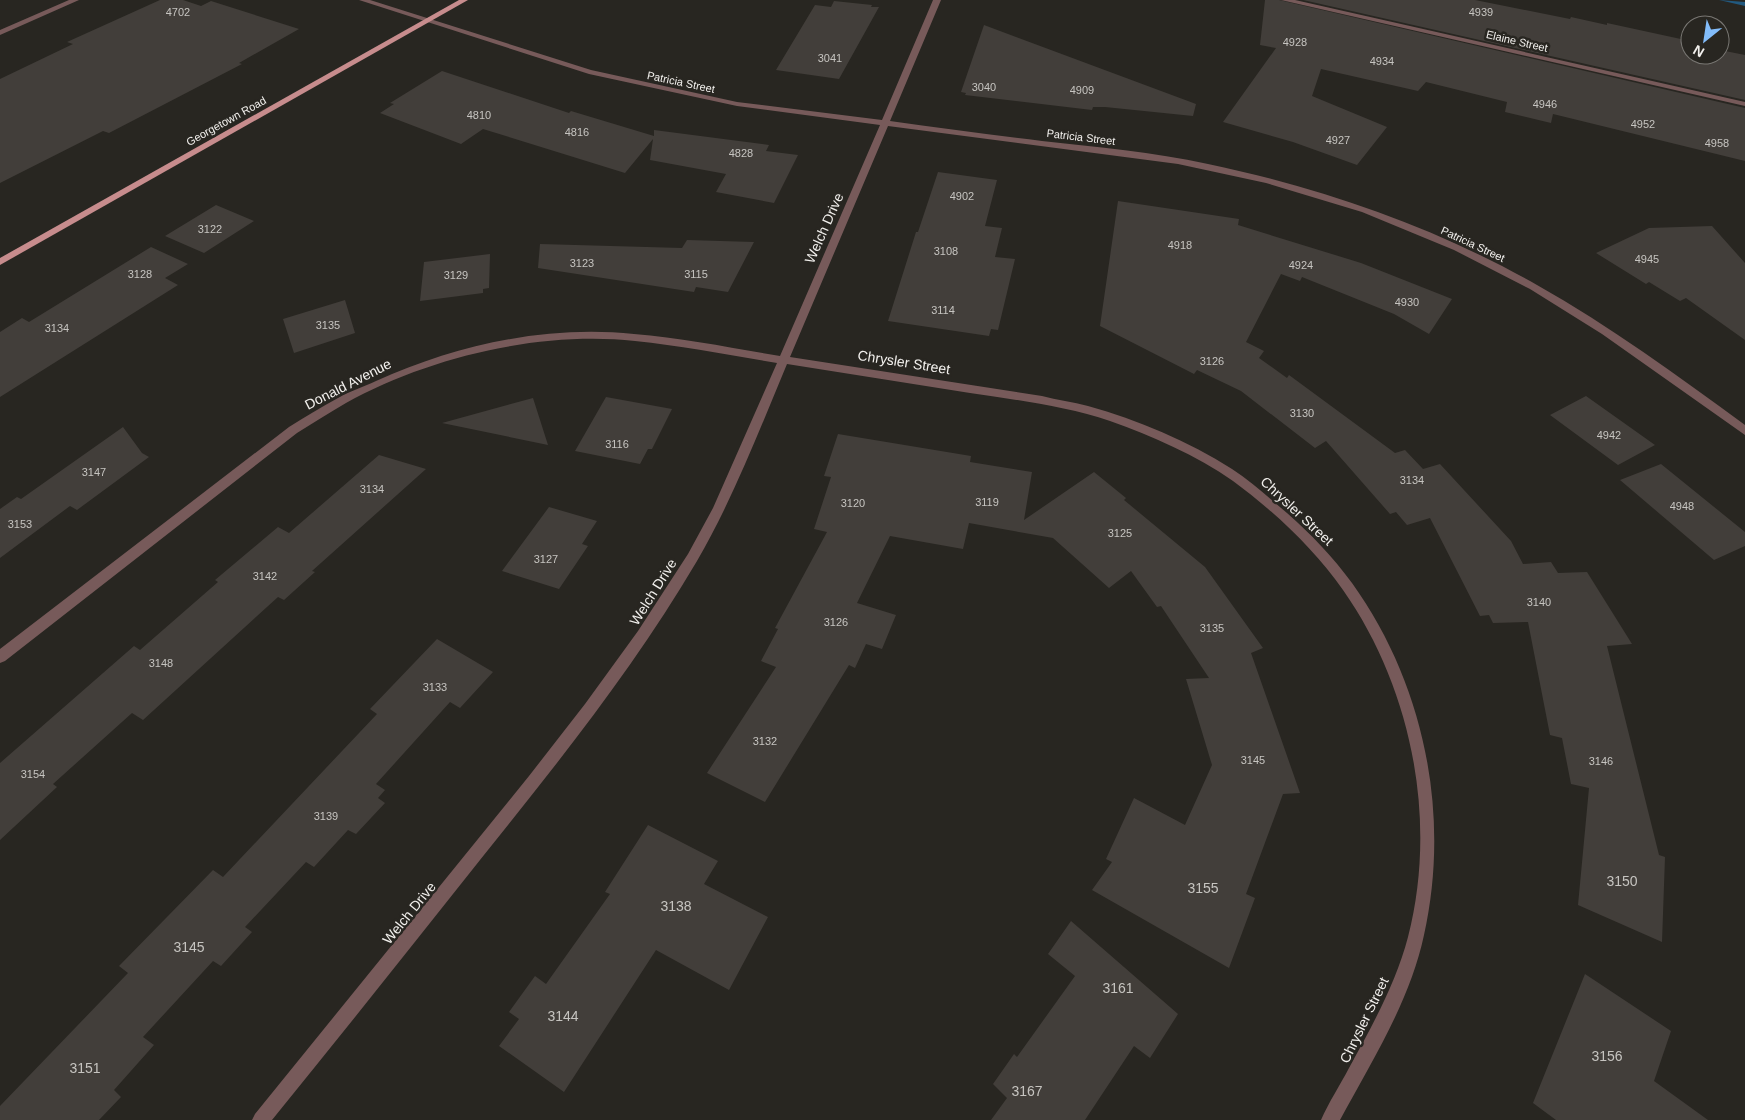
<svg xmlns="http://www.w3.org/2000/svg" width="1745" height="1120" font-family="Arial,sans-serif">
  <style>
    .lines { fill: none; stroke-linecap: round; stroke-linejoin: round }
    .stream { fill: #22597f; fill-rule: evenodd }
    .building { fill: #423e3a }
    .minor { fill: #775a5a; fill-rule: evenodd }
    .major { fill: #c78c8d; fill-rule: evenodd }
    .labels { text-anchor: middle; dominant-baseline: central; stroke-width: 5; stroke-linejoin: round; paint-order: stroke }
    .number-label { font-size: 11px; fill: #c6c4c0 }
    .far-street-label { font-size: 11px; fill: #f2f0ed; stroke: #282621 }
    .street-label { font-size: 14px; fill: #f2f0ed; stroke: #282621 }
    .near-number-label { font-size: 14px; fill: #c6c4c0 }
  </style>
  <rect width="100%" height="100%" fill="#282621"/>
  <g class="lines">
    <path class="stream" d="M 1719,0 L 1745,2 L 1745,6 Z"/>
  </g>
  <path class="building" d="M 160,0 L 183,0 L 201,6 L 211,1 L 299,29 L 239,63 L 242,64 L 109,133 L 103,131 L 0,183 L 0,79 L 73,44 L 67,42 Z
    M 1265,0 L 1279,0 L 1745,108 L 1745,161 L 1553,114 L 1551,123 L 1505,112 L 1507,102 L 1426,82 L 1418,91 L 1321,69 L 1312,96 L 1387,127 L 1357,165 L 1293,142 L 1223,122 L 1276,48 L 1260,45 Z
    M 1303,0 L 1475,0 L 1570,19 L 1571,17 L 1607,25 L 1607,23 L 1690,41 L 1690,55 L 1720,55 L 1720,50 L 1745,55 L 1745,100 Z
    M 834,1 L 872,5 L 871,7 L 879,7 L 839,79 L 776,70 L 815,5 L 831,7 Z
    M 984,25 L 1196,104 L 1193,116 L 1105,107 L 1093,107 L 1092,110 L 965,95 L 966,93 L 961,92 Z
    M 442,71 L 569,113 L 571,111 L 654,136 L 654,130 L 769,145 L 766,151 L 798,155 L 774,203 L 716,192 L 726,174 L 650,160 L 653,139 L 625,173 L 483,129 L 461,144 L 380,113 L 394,104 L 390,103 Z
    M 938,172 L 997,180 L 985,226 L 1002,228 L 995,257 L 1015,259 L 998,330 L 991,329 L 989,336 L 888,321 L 916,232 L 918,232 Z
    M 1118,201 L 1239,219 L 1238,225 L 1361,263 L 1452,299 L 1429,334 L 1394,314 L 1302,277 L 1300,281 L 1281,274 L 1246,342 L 1264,351 L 1259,358 L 1287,378 L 1289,375 L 1395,453 L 1405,450 L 1423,469 L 1440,464 L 1511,541 L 1523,564 L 1551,562 L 1558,573 L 1587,572 L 1632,644 L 1607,646 L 1659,855 L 1665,857 L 1662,942 L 1578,905 L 1589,788 L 1571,784 L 1562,738 L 1550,735 L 1528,622 L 1493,623 L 1489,615 L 1480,616 L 1430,518 L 1407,525 L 1396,512 L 1390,514 L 1326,441 L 1315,448 L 1241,391 L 1197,370 L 1194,374 L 1100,326 Z
    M 216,205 L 254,221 L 204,253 L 165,236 Z
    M 1712,226 L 1745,263 L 1745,340 L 1686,298 L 1680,301 L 1649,282 L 1646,284 L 1596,253 L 1649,228 Z
    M 687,240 L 754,242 L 728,292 L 696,287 L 694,292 L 538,268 L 540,244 L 682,248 Z
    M 151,247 L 188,264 L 165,278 L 178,285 L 0,397 L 0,332 L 22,318 L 29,322 Z
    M 490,254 L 489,288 L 483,289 L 483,293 L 420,301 L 424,262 Z
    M 345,300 L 355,333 L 294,353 L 283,319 Z
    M 1586,396 L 1655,445 L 1618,465 L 1550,415 Z
    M 606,397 L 672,409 L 652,449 L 648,449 L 640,464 L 575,451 Z
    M 533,398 L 548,445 L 442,423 Z
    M 123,427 L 142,453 L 149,457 L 77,510 L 70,506 L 0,558 L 0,509 L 17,497 L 21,499 Z
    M 838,434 L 971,456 L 970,462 L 1032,472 L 1024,520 L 1094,472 L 1126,498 L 1124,500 L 1205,567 L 1263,648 L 1251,653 L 1300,793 L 1283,794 L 1246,894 L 1255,898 L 1229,968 L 1092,890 L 1112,862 L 1106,859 L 1134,798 L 1185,825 L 1212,765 L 1186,679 L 1209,678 L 1161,606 L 1157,607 L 1131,571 L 1109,588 L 1053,538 L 969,523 L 963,549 L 890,536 L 857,603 L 896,615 L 882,649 L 866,644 L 855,668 L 849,665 L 765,802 L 707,773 L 776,667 L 761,661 L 778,629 L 775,628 L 827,532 L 814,529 L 831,477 L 824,476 Z
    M 379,455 L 426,469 L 312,571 L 315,572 L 284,600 L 278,597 L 143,720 L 132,713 L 53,784 L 57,787 L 0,840 L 0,763 L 134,646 L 140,650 L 218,582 L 215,580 L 278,527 L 289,533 Z
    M 1661,464 L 1745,532 L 1745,546 L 1714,560 L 1620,480 Z
    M 549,507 L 597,521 L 582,544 L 588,546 L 559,589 L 502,571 Z
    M 437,639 L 493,672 L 460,708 L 450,702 L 376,784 L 385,790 L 378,798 L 385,803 L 356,834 L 348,830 L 314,867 L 306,862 L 245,927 L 252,932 L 221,966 L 213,961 L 143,1037 L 154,1045 L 114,1090 L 121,1097 L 99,1120 L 0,1120 L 0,1106 L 128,973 L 119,966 L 213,870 L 223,877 L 377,714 L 370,709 Z
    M 648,825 L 718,861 L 704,884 L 768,917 L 729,990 L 656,950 L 564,1092 L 499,1046 L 519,1019 L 509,1012 L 535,976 L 546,984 L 610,894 L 605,892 Z
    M 1071,921 L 1178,1014 L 1150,1058 L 1134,1046 L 1085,1120 L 991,1120 L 1007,1098 L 993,1084 L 1014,1054 L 1017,1057 L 1075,976 L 1048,954 Z
    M 1585,974 L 1671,1031 L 1654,1081 L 1708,1120 L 1556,1120 L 1533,1103 Z"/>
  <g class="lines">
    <path class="minor" d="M 69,0 L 79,0 L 0,35 L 0,30 Z
      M 359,0 L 370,0 L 591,70 L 737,102 L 882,120 L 933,0 L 941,0 L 890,121 C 941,128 992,135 1042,141 C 1097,147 1153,152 1208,164 C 1322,188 1435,227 1537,285 C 1610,326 1678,376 1745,425 L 1745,435 L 1602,334 L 1530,289 L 1454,250 L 1362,212 L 1266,183 L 1178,164 L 888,126 L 790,357 L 1042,396 C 1057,400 1073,402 1088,406 C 1138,420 1188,441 1232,469 C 1252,482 1269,498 1287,513 C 1311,534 1333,557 1352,583 C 1424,683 1451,814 1424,935 C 1410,1001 1372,1061 1340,1120 L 1321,1120 C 1329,1102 1340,1085 1349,1068 C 1372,1026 1396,983 1408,937 C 1438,821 1412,688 1343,590 C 1314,549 1274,511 1233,481 C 1196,455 1152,436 1110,421 C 1065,406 1017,400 970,393 C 909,383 848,374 787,364 C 759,431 733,499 697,561 C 634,668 557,764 480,860 C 411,947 342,1034 272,1120 L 252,1120 L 255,1114 L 529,776 L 585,704 L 638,631 L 688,554 L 713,508 L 777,363 C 730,355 682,346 635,341 C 539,331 429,357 346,403 C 329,413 313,423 297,433 L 5,661 L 0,663 L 0,649 L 289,427 C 305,417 321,407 338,398 C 350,391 363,387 376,381 C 456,345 545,325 634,334 C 683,338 732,348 780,356 L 880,125 L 737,106 L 589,74 Z
      M 1281,0 L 1295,0 L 1745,102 L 1745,106 Z"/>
    <path class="major" d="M 459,0 L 468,0 L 0,265 L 0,258 Z"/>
  </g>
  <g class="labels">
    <g class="number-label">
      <text x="178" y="12">4702</text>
      <text x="1481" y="12">4939</text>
      <text x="1295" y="42">4928</text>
      <text x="830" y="58">3041</text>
      <text x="1382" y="61">4934</text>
      <text x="984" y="87">3040</text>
      <text x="1082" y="90">4909</text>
      <text x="1545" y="104">4946</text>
      <text x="479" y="115">4810</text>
      <text x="1643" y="124">4952</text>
      <text x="577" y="132">4816</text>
      <text x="1338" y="140">4927</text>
      <text x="1717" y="143">4958</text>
      <text x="741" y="153">4828</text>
      <text x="962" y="196">4902</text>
      <text x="210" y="229">3122</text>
      <text x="1180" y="245">4918</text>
      <text x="946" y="251">3108</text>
      <text x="1647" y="259">4945</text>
      <text x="582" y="263">3123</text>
      <text x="1301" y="265">4924</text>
      <text x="140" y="274">3128</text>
      <text x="696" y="274">3115</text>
      <text x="456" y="275">3129</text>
      <text x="1407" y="302">4930</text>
      <text x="943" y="310">3114</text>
      <text x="328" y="325">3135</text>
      <text x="57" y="328">3134</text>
      <text x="1212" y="361">3126</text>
      <text x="1302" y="413">3130</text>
      <text x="1609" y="435">4942</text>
      <text x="617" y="444">3116</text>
      <text x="94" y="472">3147</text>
      <text x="1412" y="480">3134</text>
      <text x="372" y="489">3134</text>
      <text x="987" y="502">3119</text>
      <text x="853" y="503">3120</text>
      <text x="1682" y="506">4948</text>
      <text x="20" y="524">3153</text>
      <text x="1120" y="533">3125</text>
      <text x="546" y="559">3127</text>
      <text x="265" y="576">3142</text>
      <text x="1539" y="602">3140</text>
      <text x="836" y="622">3126</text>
      <text x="1212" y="628">3135</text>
      <text x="161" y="663">3148</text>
      <text x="435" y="687">3133</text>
      <text x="765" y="741">3132</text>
      <text x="1253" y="760">3145</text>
      <text x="1601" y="761">3146</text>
      <text x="33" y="774">3154</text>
      <text x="326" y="816">3139</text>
    </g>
    <g class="far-street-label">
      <text transform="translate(1517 41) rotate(13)">Elaine Street</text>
      <text transform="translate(681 82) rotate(12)">Patricia Street</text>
      <text transform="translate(226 121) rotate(-29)">Georgetown Road</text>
      <text transform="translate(1081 137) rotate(7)">Patricia Street</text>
      <text transform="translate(1473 244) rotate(25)">Patricia Street</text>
    </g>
    <g class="street-label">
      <text transform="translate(824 228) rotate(-66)">Welch Drive</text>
      <text transform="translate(904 362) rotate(9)">Chrysler Street</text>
      <text transform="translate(348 384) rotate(-27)">Donald Avenue</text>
      <text transform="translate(1297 511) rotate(43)">Chrysler Street</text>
      <text transform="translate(653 592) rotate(-58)">Welch Drive</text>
      <text transform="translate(409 913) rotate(-51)">Welch Drive</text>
      <text transform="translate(1364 1020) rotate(-64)">Chrysler Street</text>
    </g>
    <g class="near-number-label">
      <text x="1622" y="881">3150</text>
      <text x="1203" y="888">3155</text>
      <text x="676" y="906">3138</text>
      <text x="189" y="947">3145</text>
      <text x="1118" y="988">3161</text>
      <text x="563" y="1016">3144</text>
      <text x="1607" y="1056">3156</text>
      <text x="85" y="1068">3151</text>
      <text x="1027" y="1091">3167</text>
    </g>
  </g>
  <g transform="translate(1705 40) rotate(210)"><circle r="24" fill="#282621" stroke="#797773"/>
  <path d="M0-4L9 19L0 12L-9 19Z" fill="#82bcfa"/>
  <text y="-8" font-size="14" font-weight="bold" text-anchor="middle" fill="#f2f0ed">N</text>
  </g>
</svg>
